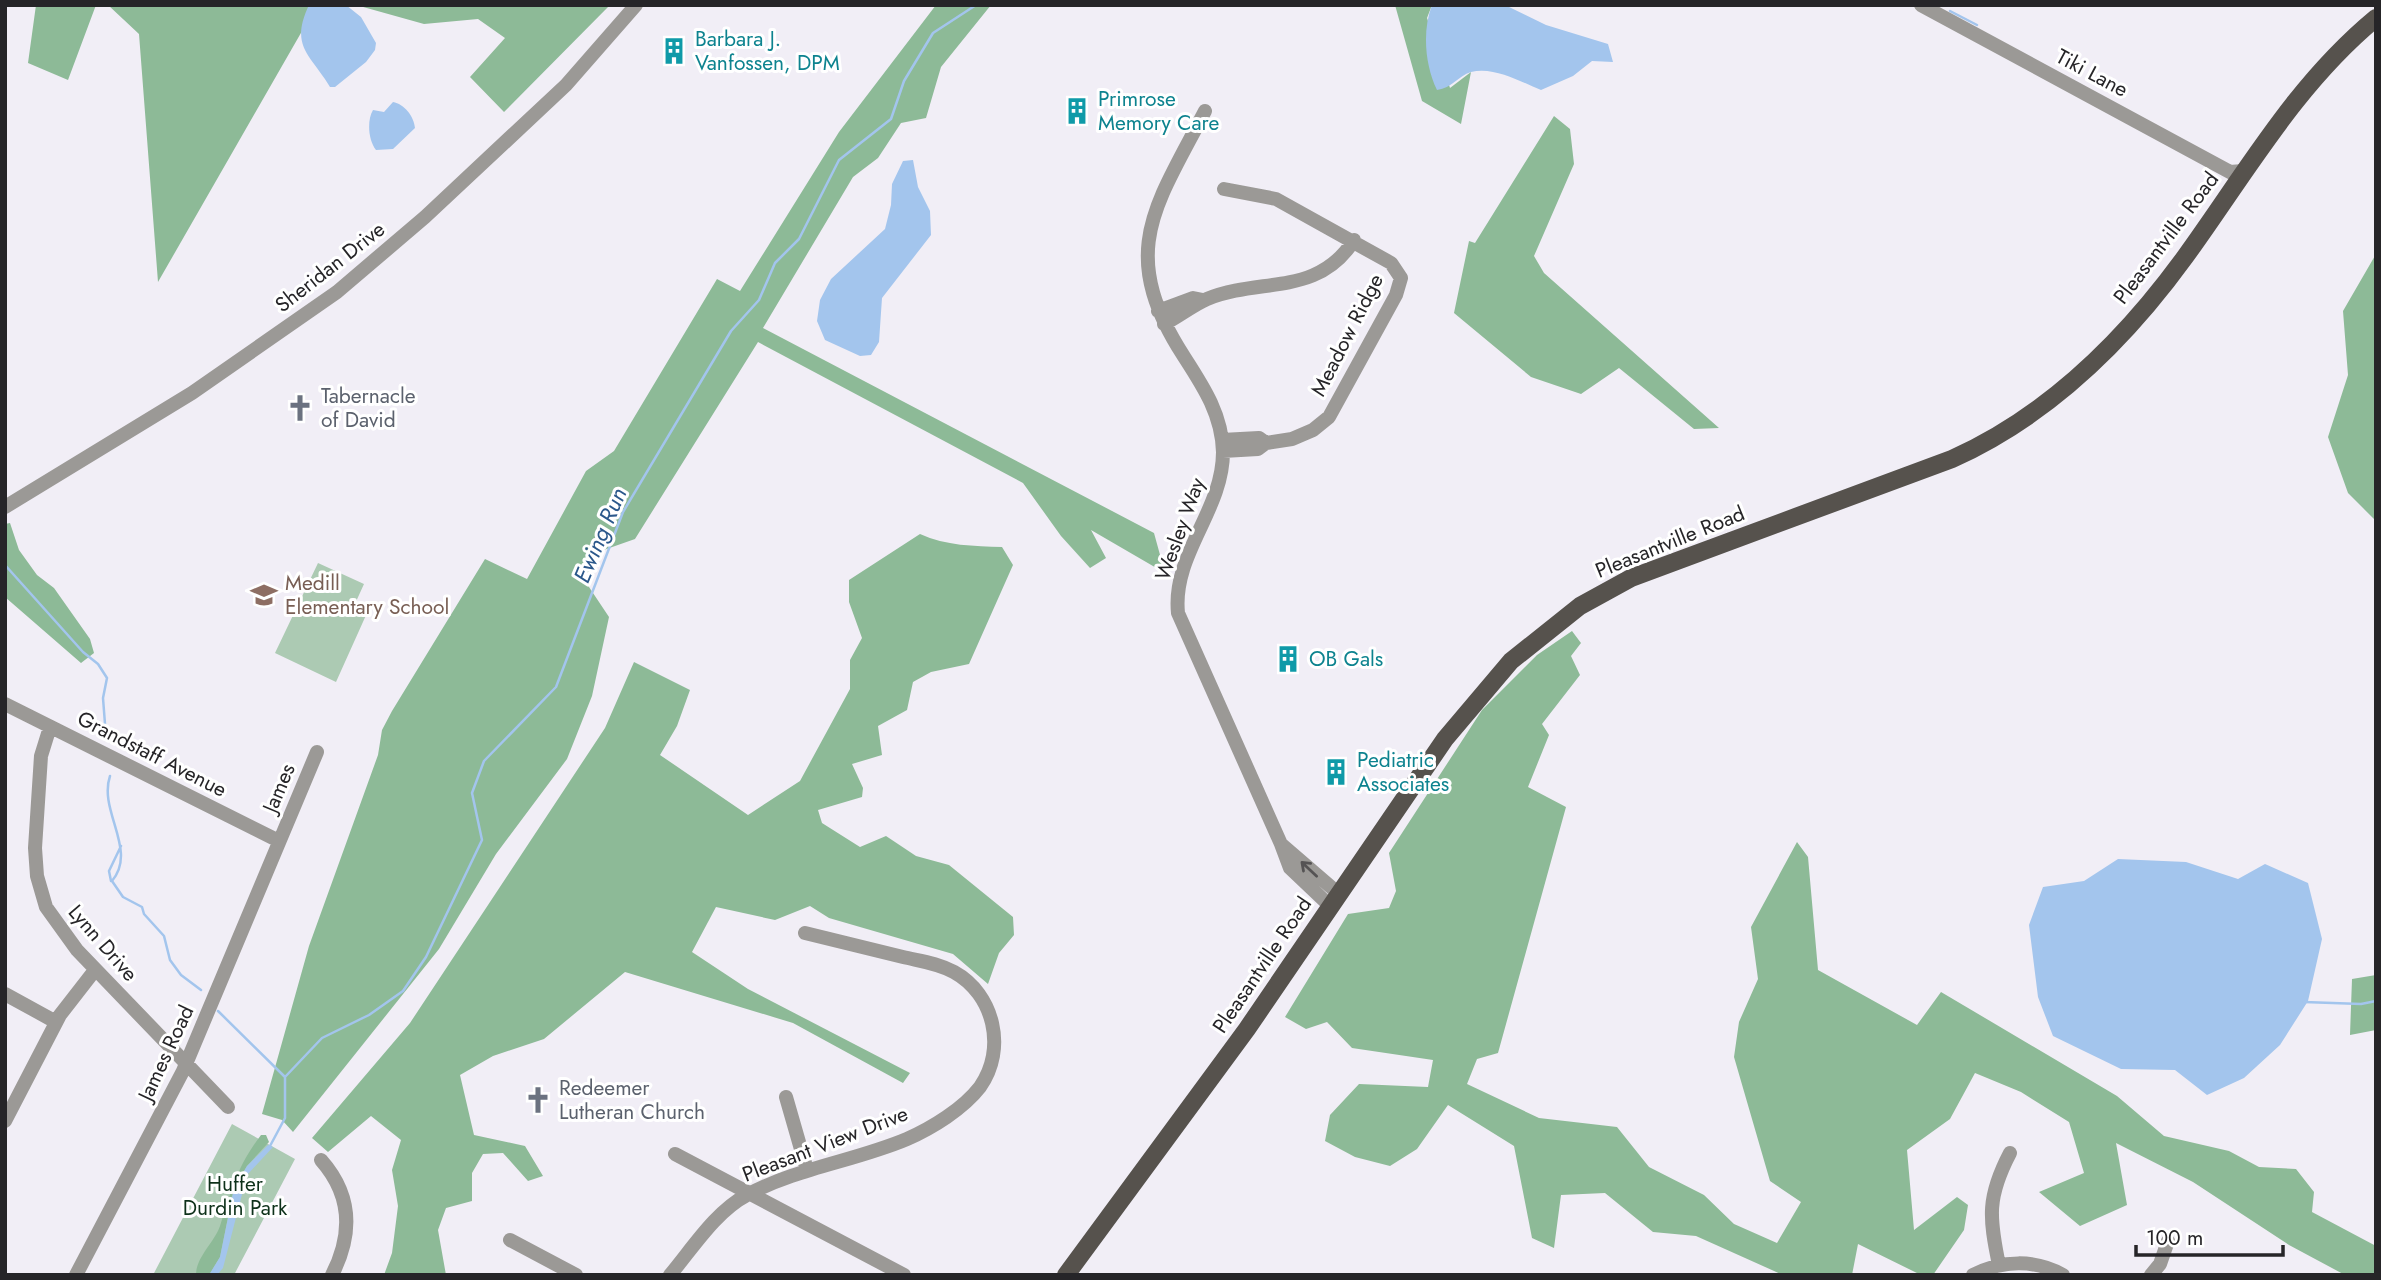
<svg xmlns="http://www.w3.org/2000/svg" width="2381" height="1280" font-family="Jost,sans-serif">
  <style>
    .green { fill: #accab3 }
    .forest { fill: #8dba97 }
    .water { fill: #a3c5ed }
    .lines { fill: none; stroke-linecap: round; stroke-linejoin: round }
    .stream { stroke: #a3c5ed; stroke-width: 2.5 }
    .minor { stroke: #9b9996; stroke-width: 14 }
    .major { stroke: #56524d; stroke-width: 18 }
    .oneway { stroke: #555354 }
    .labels { text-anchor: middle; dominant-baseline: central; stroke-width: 6; stroke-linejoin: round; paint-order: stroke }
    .culture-label { font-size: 21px; fill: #0d838f; stroke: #fff; text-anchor: start }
    .street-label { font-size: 21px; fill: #262528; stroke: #fff }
    .worship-label { font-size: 21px; fill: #5b616d; stroke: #fff; text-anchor: start }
    .education-label { font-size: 21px; fill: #785e54; stroke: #fff; text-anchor: start }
    .park-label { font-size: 21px; fill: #0e311a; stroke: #fff }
    .water-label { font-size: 23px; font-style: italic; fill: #2b588b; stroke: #fff }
  </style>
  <rect width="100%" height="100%" fill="#f1eef6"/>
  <path class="green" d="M 318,563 L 364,584 L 354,606 L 367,613 L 336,682 L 275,653 Z
    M 232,1124 L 295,1159 L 234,1275 L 153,1275 Z"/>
  <path class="forest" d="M 36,5 L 96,5 L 68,80 L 28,63 Z
    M 108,5 L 317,5 L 158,282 L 139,34 Z
    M 356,5 L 610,5 L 504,112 L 470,77 L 505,38 L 478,19 L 424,24 Z
    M 936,5 L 991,5 L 941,67 L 926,118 L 901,123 L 878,158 L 853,177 L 763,328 L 1154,533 L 1165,573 L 1091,530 L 1106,558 L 1090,568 L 1061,536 L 1023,483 L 758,342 L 635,539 L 598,552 L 587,584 L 609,617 L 592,696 L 567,759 L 496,854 L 439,949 L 293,1132 L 282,1120 L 262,1114 L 309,946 L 378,755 L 382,730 L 392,711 L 485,559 L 527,579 L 586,471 L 614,451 L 717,279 L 740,291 L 839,132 Z
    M 1395,5 L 1432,5 L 1427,18 L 1450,88 L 1471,72 L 1461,124 L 1422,101 Z
    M 1554,116 L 1570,129 L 1574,164 L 1534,256 L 1544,273 L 1719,428 L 1694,429 L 1619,368 L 1581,394 L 1531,377 L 1454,313 L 1469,241 L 1475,243 Z
    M 2376,254 L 2376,521 L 2348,493 L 2328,437 L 2348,375 L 2343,311 Z
    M 10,523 L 19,550 L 37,575 L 54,588 L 90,639 L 94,653 L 81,663 L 5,597 L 5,524 Z
    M 920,534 C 946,546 974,546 1002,547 L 1013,565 L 969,664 L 931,672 L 913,682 L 907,710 L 878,726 L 882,755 L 852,764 L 863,788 L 862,797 L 818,810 L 822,823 L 860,847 L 886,836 L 916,856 L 949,865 L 1013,917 L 1014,935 L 999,953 L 988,984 L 953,954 L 829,918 L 810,906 L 775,920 L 716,907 L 692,952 L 748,989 L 910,1073 L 903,1083 L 793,1023 L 625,972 L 544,1039 L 493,1056 L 460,1075 L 474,1135 L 525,1146 L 543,1176 L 528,1181 L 503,1153 L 483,1154 L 472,1173 L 472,1201 L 446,1208 L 438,1230 L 446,1275 L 384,1275 L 392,1253 L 398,1206 L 392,1170 L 401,1140 L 371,1116 L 328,1152 L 312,1138 L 410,1023 L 605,728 L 634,662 L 690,690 L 677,726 L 660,755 L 748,815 L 800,781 L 850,689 L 850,660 L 862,638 L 849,602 L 849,580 Z
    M 1572,631 L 1581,643 L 1571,656 L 1580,675 L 1542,724 L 1549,735 L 1528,787 L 1566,807 L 1498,1053 L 1477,1059 L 1467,1084 L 1539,1118 L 1617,1127 L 1649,1167 L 1704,1195 L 1734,1224 L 1777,1243 L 1801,1202 L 1770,1181 L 1734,1057 L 1739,1022 L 1758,979 L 1751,927 L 1797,842 L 1808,857 L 1818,970 L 1917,1025 L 1941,992 L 2117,1096 L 2164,1136 L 2229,1151 L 2259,1167 L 2296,1169 L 2314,1192 L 2312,1212 L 2376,1246 L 2376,1275 L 2345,1275 L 2289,1245 L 2193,1182 L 2116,1143 L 2127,1205 L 2080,1226 L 2039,1192 L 2084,1173 L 2069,1122 L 2021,1092 L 1975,1073 L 1950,1119 L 1907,1150 L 1914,1230 L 1957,1197 L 1968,1205 L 1964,1230 L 1933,1275 L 1921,1275 L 1858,1244 L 1852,1275 L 1783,1275 L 1696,1236 L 1653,1232 L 1605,1193 L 1561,1195 L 1554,1248 L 1532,1238 L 1514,1146 L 1448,1105 L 1417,1149 L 1390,1166 L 1355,1157 L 1325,1141 L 1330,1115 L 1359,1084 L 1428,1087 L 1433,1060 L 1352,1048 L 1327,1022 L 1306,1029 L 1285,1017 L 1348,914 L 1389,908 L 1396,891 L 1389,853 L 1482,710 L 1537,655 Z
    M 2376,975 L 2376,1030 L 2350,1035 L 2352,979 Z
    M 261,1135 L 266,1135 L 269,1142 L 247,1166 L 234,1188 L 220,1257 L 209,1275 L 196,1275 C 196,1257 214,1243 220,1226 C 232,1190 236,1168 261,1135 Z"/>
  <path class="water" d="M 309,5 L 346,5 L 361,17 L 376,43 L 375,50 L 366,62 L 335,87 L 330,87 C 311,55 289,47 309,5 Z
    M 1432,5 L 1505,5 L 1546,25 L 1608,44 L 1613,62 L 1592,61 L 1573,76 L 1541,90 C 1521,82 1494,66 1471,72 C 1458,76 1452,88 1437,90 C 1425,65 1422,31 1432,5 Z
    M 393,102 C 404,104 414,116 415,128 L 393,149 L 376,150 C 368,140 367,120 373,110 L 384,112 Z
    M 913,160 L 918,187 L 930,211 L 931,235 L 882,298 L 879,342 L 871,355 L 860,356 L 825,340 L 817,321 L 820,300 L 831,279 L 885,229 L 891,205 L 892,184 L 903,161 Z
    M 2118,859 L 2186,862 L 2238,879 L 2265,864 L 2308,883 L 2322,939 L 2308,1001 L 2280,1045 L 2244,1078 L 2207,1095 L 2175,1070 L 2121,1069 L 2053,1036 L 2038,997 L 2029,925 L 2043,887 L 2084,881 Z
    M 268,1145 L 273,1147 L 247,1175 L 223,1268 L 217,1275 L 209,1275 L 220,1257 L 234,1188 L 247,1166 Z"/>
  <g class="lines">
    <path class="stream" d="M 1950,11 L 1977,25
      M 5,565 L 83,652 L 98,664 L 107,678 L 103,698 L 106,737
      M 110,776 C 98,811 138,850 112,881 L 123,897 L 142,907 L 144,914 L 164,936 L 170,960 L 181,975 L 201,990
      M 111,881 L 109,871 L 121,846
      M 2304,1002 L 2361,1004 L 2376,1001
      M 218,1011 L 285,1077
      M 270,1146 L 285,1118 L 285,1077 L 322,1038 L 369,1015 L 403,991 L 426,957 L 482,840 L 472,793 L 484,761 L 556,687 L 623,512 L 731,331 L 759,300 L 775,263 L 799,239 L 839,160 L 891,119 L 904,81 L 933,33 L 976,5"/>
    <path class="minor" d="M 1921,5 L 2230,172 L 2243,171
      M 1205,111 C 1155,207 1117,252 1183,355 C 1203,386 1222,414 1223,452 C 1223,511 1172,554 1178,613 L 1281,844 L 1290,868 L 1330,906
      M 1158,311 L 1193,298 L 1203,300
      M 1164,324 C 1178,317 1193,305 1207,299 C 1261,277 1318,297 1354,240
      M 1222,440 L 1259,438 L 1266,443
      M 1223,451 L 1258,449 L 1266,443 L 1292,439 L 1313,430 L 1329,417 L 1396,295 L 1401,278 L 1391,263 L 1276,199 L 1224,189
      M 5,507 L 192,393 L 337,292 L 425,217 L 566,85 L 636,5
      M 5,704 L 279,841
      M 50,727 L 41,756 L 35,848 L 37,876 L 46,907 L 77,950 L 228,1107
      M 1281,844 L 1339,894
      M 5,994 L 56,1022
      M 786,1097 L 807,1170
      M 5,1121 L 60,1015 L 95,970
      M 675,1154 L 904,1275
      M 321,1160 C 352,1195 353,1234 332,1275
      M 510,1240 L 576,1275
      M 1999,1265 C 1989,1217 1987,1197 2010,1153
      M 76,1275 L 183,1071 L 317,752
      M 670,1275 C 692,1249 716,1211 747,1195 C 797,1168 855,1161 907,1139 C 932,1128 963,1109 980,1087 C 1007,1049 994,994 954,972 C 938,963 920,961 903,957 C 870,949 837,941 805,933
      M 1973,1275 C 2002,1260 2035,1259 2063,1275
      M 2151,1275 L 2160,1264 L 2168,1241"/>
    <path class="major" d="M 1066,1275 L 1247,1029 L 1445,739 L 1511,661 L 1580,606 L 1631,578 L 1952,459 C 2048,416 2124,341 2185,257 C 2246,173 2295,85 2376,18"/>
  </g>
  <defs><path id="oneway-shaft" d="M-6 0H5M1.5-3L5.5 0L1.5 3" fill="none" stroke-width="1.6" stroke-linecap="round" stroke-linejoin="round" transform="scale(1.75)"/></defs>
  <use class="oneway" href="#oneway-shaft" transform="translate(1309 869) rotate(-137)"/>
  <defs>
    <symbol id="building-bare" viewBox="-9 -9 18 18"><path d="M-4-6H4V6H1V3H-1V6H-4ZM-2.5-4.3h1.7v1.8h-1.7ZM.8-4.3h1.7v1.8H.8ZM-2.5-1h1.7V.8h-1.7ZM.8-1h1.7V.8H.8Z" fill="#0f9aa8" stroke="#fff" stroke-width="2.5" paint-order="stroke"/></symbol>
    <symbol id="church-bare" viewBox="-9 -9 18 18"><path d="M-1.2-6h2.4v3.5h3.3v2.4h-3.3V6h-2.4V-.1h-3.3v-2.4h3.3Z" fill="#6b7280" stroke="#fff" stroke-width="2.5" paint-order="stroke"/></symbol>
    <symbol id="school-bare" viewBox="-9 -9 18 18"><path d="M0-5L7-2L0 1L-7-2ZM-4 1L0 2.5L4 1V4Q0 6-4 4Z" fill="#8d6e63" stroke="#fff" stroke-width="2.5" paint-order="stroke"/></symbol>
  </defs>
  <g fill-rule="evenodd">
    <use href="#building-bare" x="655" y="32" width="38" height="38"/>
    <use href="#building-bare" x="1058" y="92" width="38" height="38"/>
    <use href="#church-bare" x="281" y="389" width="38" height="38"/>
    <use href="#school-bare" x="245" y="576" width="38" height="38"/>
    <use href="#building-bare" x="1269" y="640" width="38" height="38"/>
    <use href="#building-bare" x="1317" y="753" width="38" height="38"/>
    <use href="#church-bare" x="519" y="1081" width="38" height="38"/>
  </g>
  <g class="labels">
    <g class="culture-label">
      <text x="695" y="39">Barbara J.<tspan x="695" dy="24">Vanfossen, DPM</tspan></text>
      <text x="1098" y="99">Primrose<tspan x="1098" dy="24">Memory Care</tspan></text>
      <text x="1309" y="659">OB Gals</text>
      <text x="1357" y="760">Pediatric<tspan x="1357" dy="24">Associates</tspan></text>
    </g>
    <g class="street-label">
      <text transform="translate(2092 73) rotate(28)">Tiki Lane</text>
      <text transform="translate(2166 238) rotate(-53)">Pleasantville Road</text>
      <text transform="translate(330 267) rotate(-38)">Sheridan Drive</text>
      <text transform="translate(1347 335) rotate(-63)">Meadow Ridge</text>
      <text transform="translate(1180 529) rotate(-70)">Wesley Way</text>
      <text transform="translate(1670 542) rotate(-22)">Pleasantville Road</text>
      <text transform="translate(152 754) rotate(27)">Grandstaff Avenue</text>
      <text transform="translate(279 788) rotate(-67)">James</text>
      <text transform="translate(103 943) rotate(49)">Lynn Drive</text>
      <text transform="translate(1262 965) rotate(-56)">Pleasantville Road</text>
      <text transform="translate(166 1053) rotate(-65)">James Road</text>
      <text transform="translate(825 1144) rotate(-21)">Pleasant View Drive</text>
    </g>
    <g class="worship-label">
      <text x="321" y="396">Tabernacle<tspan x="321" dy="24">of David</tspan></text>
      <text x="559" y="1088">Redeemer<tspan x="559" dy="24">Lutheran Church</tspan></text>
    </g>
    <g class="education-label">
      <text x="285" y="583">Medill<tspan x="285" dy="24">Elementary School</tspan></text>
    </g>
    <g class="park-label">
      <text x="235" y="1184">Huffer<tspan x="235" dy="24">Durdin Park</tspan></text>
    </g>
    <g class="water-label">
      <text transform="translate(600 535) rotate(-67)">Ewing Run</text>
    </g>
  </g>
  <rect width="2381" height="1280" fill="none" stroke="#262528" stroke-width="14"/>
  <path d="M2136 1245v10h147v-10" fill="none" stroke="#262528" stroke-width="3.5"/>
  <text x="2146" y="1245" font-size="21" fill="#262528" stroke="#ffffff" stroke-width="5" paint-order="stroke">100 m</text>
</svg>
